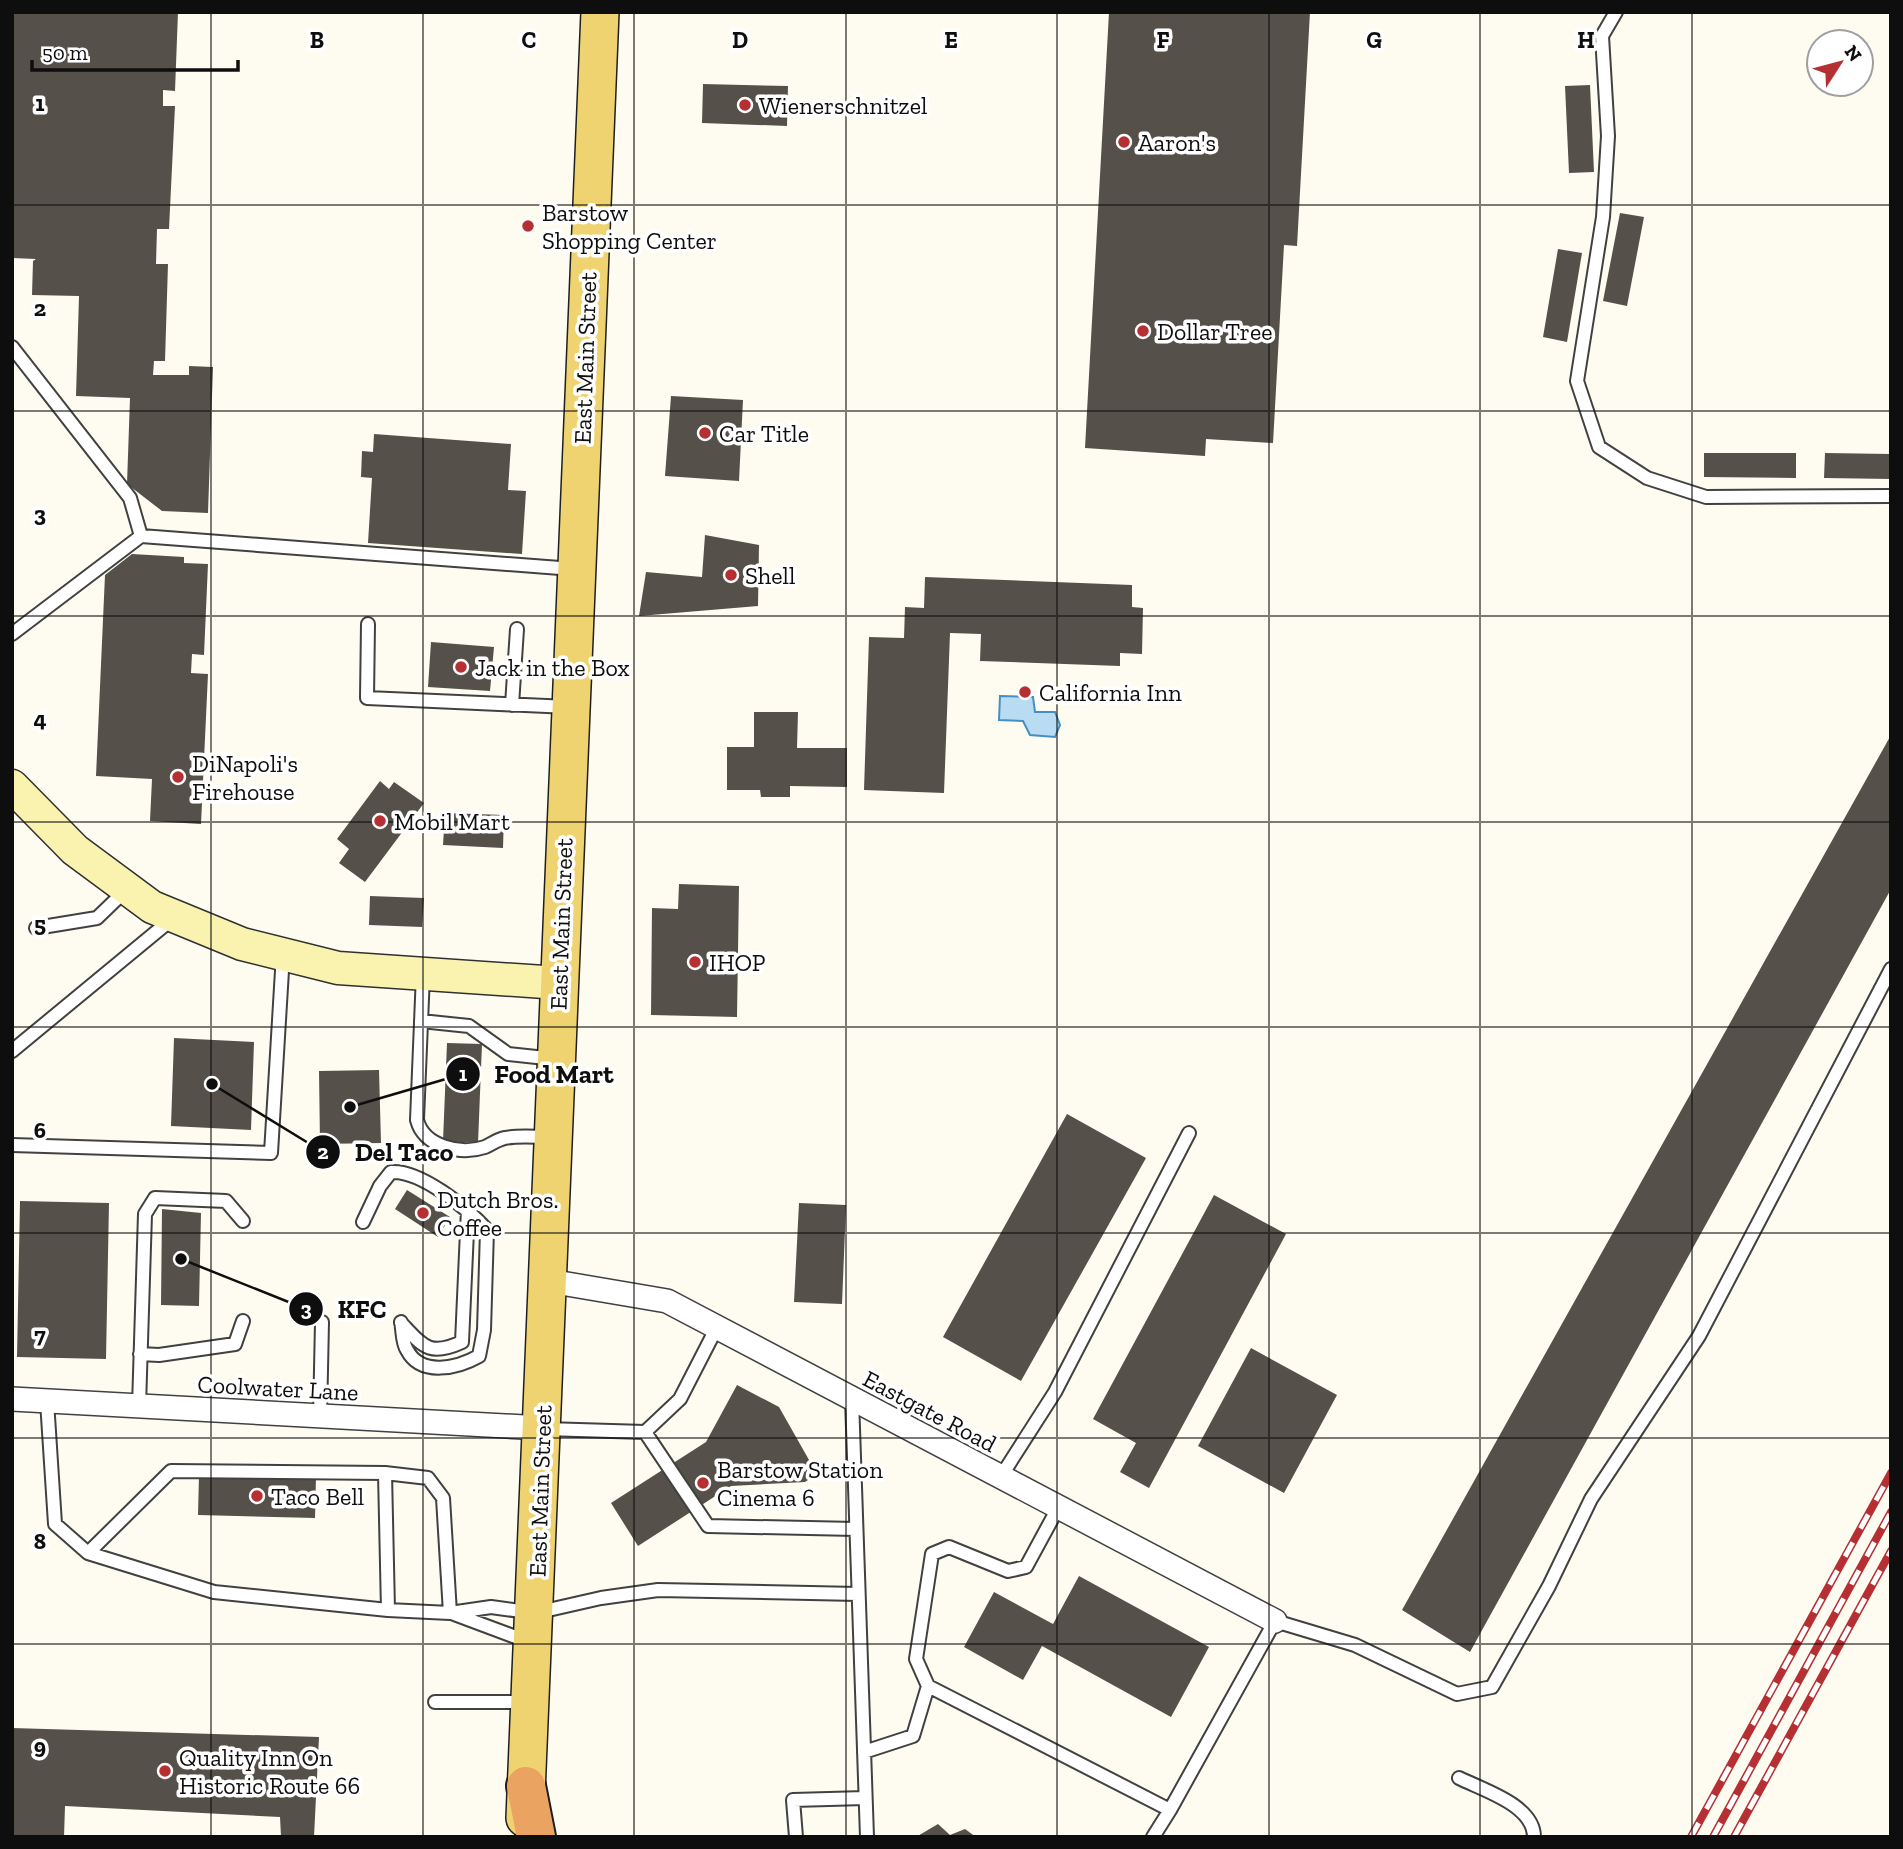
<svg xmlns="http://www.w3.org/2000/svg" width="1903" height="1849" font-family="'Zilla Slab',serif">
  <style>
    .water { fill: #b9dcf2; stroke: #448fc5; stroke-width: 2 }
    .building { fill: #56504b }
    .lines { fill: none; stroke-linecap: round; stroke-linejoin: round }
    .lane-casing { stroke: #414141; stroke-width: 16 }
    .street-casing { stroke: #414141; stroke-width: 26 }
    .secondary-casing { stroke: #303030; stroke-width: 35 }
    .primary-casing { stroke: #1f1f1f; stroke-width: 40 }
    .highway-casing { stroke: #1f1f1f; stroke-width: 42 }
    .lane { stroke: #fff; stroke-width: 12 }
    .street { stroke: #fff; stroke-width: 23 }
    .secondary { stroke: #faf3b0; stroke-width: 32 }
    .primary { stroke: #efd370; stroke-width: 37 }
    .highway { stroke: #eba362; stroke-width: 38 }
    .rail-casing { stroke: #b62f33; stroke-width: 8 }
    .rail { stroke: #fff; stroke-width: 5; stroke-dasharray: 16; stroke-linecap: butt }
    .grid { fill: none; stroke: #0e0e0e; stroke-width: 2; stroke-opacity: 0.55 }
    .poi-dot { fill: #b62f33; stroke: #fff; stroke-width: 2.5 }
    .labels { text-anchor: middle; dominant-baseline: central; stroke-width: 7; stroke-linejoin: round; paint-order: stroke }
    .poi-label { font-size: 24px; fill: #0e0e0e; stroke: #fff; text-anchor: start }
    .street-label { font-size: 24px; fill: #0e0e0e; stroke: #fff }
    .grid-label { font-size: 23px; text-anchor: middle; font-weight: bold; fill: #0e0e0e; stroke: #fff; stroke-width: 7; stroke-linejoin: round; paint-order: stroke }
    .leader { fill: none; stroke: #0e0e0e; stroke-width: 2.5 }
    .callout-dot { fill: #0e0e0e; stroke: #fff; stroke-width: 2.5 }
    .mark-label { font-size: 21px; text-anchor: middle; font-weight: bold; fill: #fff }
    .callout-label { font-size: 26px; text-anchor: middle; font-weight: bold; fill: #0e0e0e; stroke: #fff; stroke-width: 7; stroke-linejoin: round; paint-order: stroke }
  </style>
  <rect width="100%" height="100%" fill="#fefcf1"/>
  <path class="water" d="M 1000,696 L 1033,697 L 1035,712 L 1055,712 L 1060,725 L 1055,737 L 1030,735 L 1023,721 L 999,720 Z"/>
  <path class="building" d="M 12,12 L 178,12 L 175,91 L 163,90 L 163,106 L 175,106 L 169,229 L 157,229 L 156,264 L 168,264 L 165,361 L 154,361 L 153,375 L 189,375 L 189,366 L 213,367 L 208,513 L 162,511 L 127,484 L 130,398 L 76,396 L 79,296 L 32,295 L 33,261 L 36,259 L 12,258 Z
    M 1109,12 L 1310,12 L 1297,246 L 1284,245 L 1273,443 L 1206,439 L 1205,456 L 1085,448 Z
    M 703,84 L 788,86 L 787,126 L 702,123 Z
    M 1590,85 L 1594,172 L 1569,173 L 1565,86 Z
    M 1620,213 L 1644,217 L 1627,306 L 1603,301 Z
    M 1558,249 L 1582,253 L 1567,342 L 1543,337 Z
    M 671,396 L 743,400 L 739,481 L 665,476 Z
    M 374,434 L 511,444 L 508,490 L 526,491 L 522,554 L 368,543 L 372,478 L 361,477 L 362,451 L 373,452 Z
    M 1704,453 L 1796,453 L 1796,478 L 1704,477 Z
    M 1825,453 L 1891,454 L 1891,479 L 1824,478 Z
    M 705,535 L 759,545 L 758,606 L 639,616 L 646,572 L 702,577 Z
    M 132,554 L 184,557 L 184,563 L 208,564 L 204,655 L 192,654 L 191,673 L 208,674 L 201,824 L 150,821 L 152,779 L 96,776 L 105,575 Z
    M 925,577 L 1132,585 L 1132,607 L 1143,608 L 1142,654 L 1120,653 L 1120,666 L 980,661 L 981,634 L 950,633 L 944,793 L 864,790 L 869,637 L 904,638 L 905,607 L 924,608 Z
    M 431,642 L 494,647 L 490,691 L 428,687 Z
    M 754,712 L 798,712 L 797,748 L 847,748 L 847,787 L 790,786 L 790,797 L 761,797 L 760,790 L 727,790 L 727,747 L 754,747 Z
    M 1891,735 L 1891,889 L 1470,1652 L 1402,1610 Z
    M 380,781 L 389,789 L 394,782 L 424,803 L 365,882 L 339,863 L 349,849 L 337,839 Z
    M 445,813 L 504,815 L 503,848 L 443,845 Z
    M 679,884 L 739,886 L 737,1017 L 651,1015 L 652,908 L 678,909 Z
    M 370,896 L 424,898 L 422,927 L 369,925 Z
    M 174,1038 L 254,1042 L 251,1130 L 171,1126 Z
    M 447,1043 L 482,1044 L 478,1143 L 443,1141 Z
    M 379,1070 L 381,1143 L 320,1144 L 319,1071 Z
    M 1067,1114 L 1146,1158 L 1021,1381 L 943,1337 Z
    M 407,1190 L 450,1217 L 438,1237 L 395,1209 Z
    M 1214,1195 L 1286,1234 L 1149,1488 L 1120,1472 L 1136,1443 L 1093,1419 Z
    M 20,1201 L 109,1203 L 106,1359 L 17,1357 Z
    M 799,1203 L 846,1205 L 842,1304 L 794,1302 Z
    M 162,1209 L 201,1213 L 199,1306 L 161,1305 Z
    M 1251,1348 L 1337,1395 L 1284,1493 L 1198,1446 Z
    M 737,1385 L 779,1407 L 817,1474 L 805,1482 L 731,1486 L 638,1546 L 611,1503 L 706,1442 Z
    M 199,1475 L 316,1477 L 315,1518 L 198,1515 Z
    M 1079,1576 L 1209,1647 L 1171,1717 L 1042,1646 L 1023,1680 L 964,1647 L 994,1592 L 1053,1624 Z
    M 12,1728 L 319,1737 L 314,1837 L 281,1837 L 280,1817 L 65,1806 L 64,1837 L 12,1837 Z
    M 938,1824 L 950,1835 L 965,1829 L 976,1837 L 916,1837 Z"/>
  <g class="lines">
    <defs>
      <path id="lane" d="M 1616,12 L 1602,36 L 1608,136 L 1603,217 L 1577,381 L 1599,447 L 1647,478 L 1706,497 L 1891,496
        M 12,347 L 130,498 L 141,536 L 573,569
        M 368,624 L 367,698 L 569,707
        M 12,634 L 141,536
        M 512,705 L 517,629
        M 36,928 L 97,918 L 127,889
        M 423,974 L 417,1120 C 424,1147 461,1155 485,1147 C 492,1144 498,1139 505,1138 C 519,1135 535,1137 549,1137
        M 421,1021 L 469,1026 L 508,1054 L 555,1059
        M 12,1051 L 172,919
        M 12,1145 L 271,1153 L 283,954
        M 363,1222 L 380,1186 L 391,1172 C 421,1170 467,1208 487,1230 L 484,1330 L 479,1356 C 458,1368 421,1377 407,1350 C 402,1343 403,1331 401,1322
        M 401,1323 C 423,1346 429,1357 462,1342 L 468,1209
        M 140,1354 L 159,1355 L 235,1344 L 243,1321
        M 852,1399 L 867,1837
        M 47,1401 L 55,1524 L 88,1553 L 214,1592 L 388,1610 L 450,1613 L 491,1607 L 535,1613 L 601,1598 L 658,1590 L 858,1594
        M 139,1406 L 145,1214 L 155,1198 L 226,1201 L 243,1221
        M 320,1417 L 322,1322
        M 545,1429 L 645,1432 L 680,1399 L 717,1327
        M 645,1432 L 708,1526 L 856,1529
        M 385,1473 L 388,1610
        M 1000,1478 L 1055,1392 L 1189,1133
        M 1058,1508 L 1026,1567 L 1008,1571 L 949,1547 L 932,1554 L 916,1659 L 928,1686 L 1170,1810 L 1153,1837
        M 88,1553 L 171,1471 L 385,1473 L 428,1478 L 443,1498 L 450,1613
        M 454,1614 L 529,1642
        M 435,1702 L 527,1702
        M 864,1752 L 913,1736 L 928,1686
        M 1459,1778 C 1483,1790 1534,1805 1534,1837
        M 1170,1810 L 1275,1621 L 1355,1645 L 1457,1694 L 1492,1687 L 1549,1586 L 1591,1499 L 1699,1336 L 1891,969
        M 796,1837 L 793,1800 L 865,1798"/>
      <path id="street" d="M 549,1281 L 667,1301 L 1275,1621
        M 12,1399 L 542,1428"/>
      <path id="secondary" d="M 12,786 L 75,850 L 152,907 L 242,944 L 338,968 L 559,983"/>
      <path id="primary" d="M 525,1818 L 600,12"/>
      <path id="highway" d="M 526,1786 L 536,1837"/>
    </defs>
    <use href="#lane" class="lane-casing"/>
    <use href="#street" class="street-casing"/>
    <use href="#secondary" class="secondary-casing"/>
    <use href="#primary" class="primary-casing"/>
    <use href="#highway" class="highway-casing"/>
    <use href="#lane" class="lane"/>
    <use href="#street" class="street"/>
    <use href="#secondary" class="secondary"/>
    <use href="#primary" class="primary"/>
    <use href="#highway" class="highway"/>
    <defs>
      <path id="rail" d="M 1691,1837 L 1891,1473
        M 1713,1837 L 1891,1512
        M 1734,1837 L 1891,1551"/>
    </defs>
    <use href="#rail" class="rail-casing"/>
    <use href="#rail" class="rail"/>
  </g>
  <path class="grid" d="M 211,12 L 211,1837M 423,12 L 423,1837M 634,12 L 634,1837M 846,12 L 846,1837M 1057,12 L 1057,1837M 1269,12 L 1269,1837M 1480,12 L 1480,1837M 1692,12 L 1692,1837M 12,205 L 1891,205M 12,411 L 1891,411M 12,616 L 1891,616M 12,822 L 1891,822M 12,1027 L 1891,1027M 12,1233 L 1891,1233M 12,1438 L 1891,1438M 12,1644 L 1891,1644"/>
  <g class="poi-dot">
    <circle cx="745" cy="105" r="7"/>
    <circle cx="1124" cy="142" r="7"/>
    <circle cx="528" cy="226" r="7"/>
    <circle cx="1143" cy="331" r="7"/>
    <circle cx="705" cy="433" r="7"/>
    <circle cx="731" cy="575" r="7"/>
    <circle cx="461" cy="667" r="7"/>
    <circle cx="1025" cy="692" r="7"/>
    <circle cx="178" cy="777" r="7"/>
    <circle cx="380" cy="821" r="7"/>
    <circle cx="695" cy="962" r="7"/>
    <circle cx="423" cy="1213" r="7"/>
    <circle cx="703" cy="1483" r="7"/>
    <circle cx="257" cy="1496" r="7"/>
    <circle cx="165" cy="1771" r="7"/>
  </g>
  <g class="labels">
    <g class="poi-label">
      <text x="759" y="105">Wienerschnitzel</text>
      <text x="1138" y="142">Aaron's</text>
      <text x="542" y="212">Barstow<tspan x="542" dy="28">Shopping Center</tspan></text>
      <text x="1157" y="331">Dollar Tree</text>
      <text x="719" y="433">Car Title</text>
      <text x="745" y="575">Shell</text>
      <text x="475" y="667">Jack in the Box</text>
      <text x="1039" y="692">California Inn</text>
      <text x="192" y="763">DiNapoli's<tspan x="192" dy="28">Firehouse</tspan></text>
      <text x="394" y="821">Mobil Mart</text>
      <text x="709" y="962">IHOP</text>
      <text x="437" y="1199">Dutch Bros.<tspan x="437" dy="28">Coffee</tspan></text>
      <text x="717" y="1469">Barstow Station<tspan x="717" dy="28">Cinema 6</tspan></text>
      <text x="271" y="1496">Taco Bell</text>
      <text x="179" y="1757">Quality Inn On<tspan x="179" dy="28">Historic Route 66</tspan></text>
    </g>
    <g class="street-label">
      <text transform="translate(585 358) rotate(-88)">East Main Street</text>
      <text transform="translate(561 924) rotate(-88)">East Main Street</text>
      <text transform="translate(278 1388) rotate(3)">Coolwater Lane</text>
      <text transform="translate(930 1411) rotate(28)">Eastgate Road</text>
      <text transform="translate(540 1491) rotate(-88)">East Main Street</text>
    </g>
  </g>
  <g class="grid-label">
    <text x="317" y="48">B</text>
    <text x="529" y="48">C</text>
    <text x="740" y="48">D</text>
    <text x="951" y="48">E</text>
    <text x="1163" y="48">F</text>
    <text x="1374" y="48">G</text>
    <text x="1586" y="48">H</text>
    <text x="40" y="111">1</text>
    <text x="40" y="316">2</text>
    <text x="40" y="522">3</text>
    <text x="40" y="727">4</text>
    <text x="40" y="932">5</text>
    <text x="40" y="1138">6</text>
    <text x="40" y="1343">7</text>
    <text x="40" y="1549">8</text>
    <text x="40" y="1754">9</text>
  </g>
  <path class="leader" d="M350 1107L463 1074M212 1084L323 1152M181 1259L306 1309"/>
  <g class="callout-dot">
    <circle cx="350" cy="1107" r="7"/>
    <circle cx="212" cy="1084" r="7"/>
    <circle cx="181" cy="1259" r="7"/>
    <circle cx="463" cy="1074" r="18"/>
    <circle cx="323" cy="1152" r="18"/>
    <circle cx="306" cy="1309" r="18"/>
  </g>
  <g class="mark-label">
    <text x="463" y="1081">1</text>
    <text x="323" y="1159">2</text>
    <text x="306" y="1316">3</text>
  </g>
  <g class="callout-label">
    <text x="554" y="1083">Food Mart</text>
    <text x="404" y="1161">Del Taco</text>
    <text x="362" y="1318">KFC</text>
  </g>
  <rect width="1903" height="1849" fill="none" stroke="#0e0e0e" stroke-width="28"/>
  <g transform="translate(1840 63) rotate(54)"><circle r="33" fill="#ffffff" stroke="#9f9f9f" stroke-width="2"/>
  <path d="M0-5L12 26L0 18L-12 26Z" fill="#b62f33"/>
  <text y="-10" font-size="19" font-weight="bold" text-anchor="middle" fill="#0e0e0e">N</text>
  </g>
  <path d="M32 60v10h206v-10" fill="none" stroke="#0e0e0e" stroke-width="3.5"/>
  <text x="42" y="60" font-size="21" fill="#0e0e0e" stroke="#ffffff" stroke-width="5" paint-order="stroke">50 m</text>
</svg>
